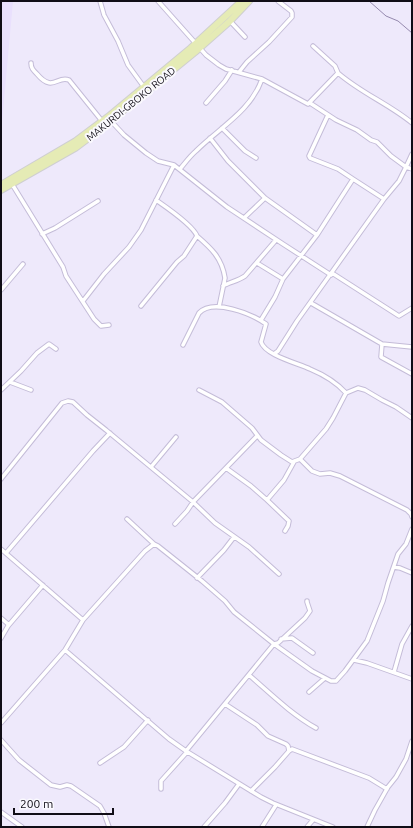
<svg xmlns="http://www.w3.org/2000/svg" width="413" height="828" font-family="Ubuntu,sans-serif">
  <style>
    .built { fill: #e9e0fd }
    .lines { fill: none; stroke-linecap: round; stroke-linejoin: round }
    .stream { stroke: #9589ae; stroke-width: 1 }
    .minor-casing { stroke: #c4bcd8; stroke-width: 5.5 }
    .primary-casing { stroke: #cfcfd0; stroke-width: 8 }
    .minor { stroke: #fff; stroke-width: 3.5 }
    .primary { stroke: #e5ebb5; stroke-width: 6 }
    .labels { text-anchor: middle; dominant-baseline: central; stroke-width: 4; stroke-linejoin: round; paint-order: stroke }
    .street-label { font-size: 10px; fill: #100d16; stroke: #faf9fe }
  </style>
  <rect width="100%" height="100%" fill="#eee9fb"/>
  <path class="built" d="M 1,1 L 13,1 L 1,133 Z"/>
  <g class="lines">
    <path class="stream" d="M 369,1 L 386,16 L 398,21 L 412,33"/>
    <defs>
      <path id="minor" d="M 100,1 L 104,15 L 118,41 L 128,65 L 144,87
        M 158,1 L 206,55 L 219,65 L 226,69 L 262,79 C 251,111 219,128 196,151 C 190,156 185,163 180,169
        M 230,21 L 245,37
        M 313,46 L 335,66 L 338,73
        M 31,63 C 31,68 33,70 37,74 C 53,93 57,75 69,80 L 102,121
        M 239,72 L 247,62 L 269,42 L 292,17 L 292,13 L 291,11 L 278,1
        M 262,79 L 308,104 L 338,73 C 361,93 389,104 412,123
        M 206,103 L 225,81 L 232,70
        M 310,103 L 336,120 L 357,130 L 371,140 L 377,142 L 391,156 L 406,167 L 412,154
        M 328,115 L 309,156 L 310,158 L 338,169 L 353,179
        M 111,121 L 124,135 L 146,153 L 158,161 L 174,165 L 227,207 L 283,244 L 331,275
        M 222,128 L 245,151 L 256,158
        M 210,138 L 228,161 L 265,198 L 317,235 L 283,279 L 275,297 L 261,320
        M 12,184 L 63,267 L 66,276 L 94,319 L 101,326 L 109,325
        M 244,218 L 265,198
        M 42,234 L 55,228 L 98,201
        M 317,235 L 353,179 L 384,199
        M 197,236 C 211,248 222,258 225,278 L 219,307
        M 257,263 L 283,279
        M 332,273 L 399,316 L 412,308
        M 223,286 C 230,282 238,281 245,276 L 276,240
        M 1,290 L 23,264
        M 83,301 L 104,274 L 129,247 L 141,230 L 174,165
        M 311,303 L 382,344 L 412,347
        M 141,306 L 177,262 L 184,256 L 197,236 C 193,225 166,207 156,200
        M 382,344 L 381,357 L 412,374
        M 183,345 L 199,313 C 213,298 252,314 266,324 L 261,342 C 265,355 297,363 310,369 C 322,374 337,383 346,393
        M 274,354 L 278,351 L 297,321 L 384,199 L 399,181 L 406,167 L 412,169
        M 10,382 L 31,390
        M 1,390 L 21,371 L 37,353 L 49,344 L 56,349
        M 199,390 L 222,402 L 252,428 L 261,440 L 281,455 L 292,462 L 300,459 L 326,429 L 333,418 L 346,393 L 358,388 L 365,390 L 382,400 L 396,407 L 412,418
        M 300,459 L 312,471 L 320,474 L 330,473 L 340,476 L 407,510 L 411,514 L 412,517
        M 151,467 L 176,437
        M 226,468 L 251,486 L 267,500 L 284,480 L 294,462
        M 1,479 L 62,403 L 68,401 L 73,402 L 87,415 L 106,430 L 193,502 L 215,523 L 249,547 L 279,574
        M 267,500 L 289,521 L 288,526 L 285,531
        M 127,519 L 154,544
        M 175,524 L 187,511 L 193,502 L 257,436
        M 1,549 L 83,620
        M 6,553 L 93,451 L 110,433
        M 394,567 L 400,568 L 412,573
        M 197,578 L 224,550 L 234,537
        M 1,618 L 8,624 L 8,626 L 1,638
        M 8,626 L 43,585
        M 281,639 L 292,638 L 313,653
        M 65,650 L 169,739 L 186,751 L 261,797 L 273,803 L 333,827
        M 354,660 L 367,663 L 412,679
        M 394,672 L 402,644 L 412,626
        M 249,675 C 271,694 291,714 316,728
        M 309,692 L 325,678
        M 225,704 L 257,725 L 268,736 L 286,744 L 288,746 L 289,751
        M 1,723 L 65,650 L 83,620 L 145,551 L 154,544 L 158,546 L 202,581 L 225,601 L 234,612 L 274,644 L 312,671 L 331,681 L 336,681 L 345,671 L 367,641 L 383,601 L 388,583 L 398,554 L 406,544 L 412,529
        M 1,740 L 19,760 L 51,785 L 60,787 L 67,785 L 71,786 L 100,806 L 104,813 L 109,827
        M 186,751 L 274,644 L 278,643 L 305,618 L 310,611 L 307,602 L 307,601
        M 100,763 L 124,747 L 148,720
        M 161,789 L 161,781 L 187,752
        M 251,791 L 275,767 L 289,751 L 292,749 L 369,778 L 387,789
        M 1,812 L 22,827
        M 204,827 L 225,803 L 239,784
        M 262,827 L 276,805
        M 307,827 L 313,820
        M 367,827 L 375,810 L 388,787 L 396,777 L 406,759 L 412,741"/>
      <path id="primary" d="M 1,185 L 76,141 L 108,117 L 191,48 L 242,1
        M 1,190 L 75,148 L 103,127 L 195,52 L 230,21 L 249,1"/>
    </defs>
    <use href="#minor" class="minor-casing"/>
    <use href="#primary" class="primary-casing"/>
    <use href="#minor" class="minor"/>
    <use href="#primary" class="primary"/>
  </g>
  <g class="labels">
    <g class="street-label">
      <text transform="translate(131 104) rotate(-39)">MAKURDI-GBOKO ROAD</text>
    </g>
  </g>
  <rect width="413" height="828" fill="none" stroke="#100d16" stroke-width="4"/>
  <path d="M14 808v6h99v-6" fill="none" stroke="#100d16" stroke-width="2"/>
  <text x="20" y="808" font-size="12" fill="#100d16" stroke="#faf9fe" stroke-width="3" paint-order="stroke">200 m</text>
</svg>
